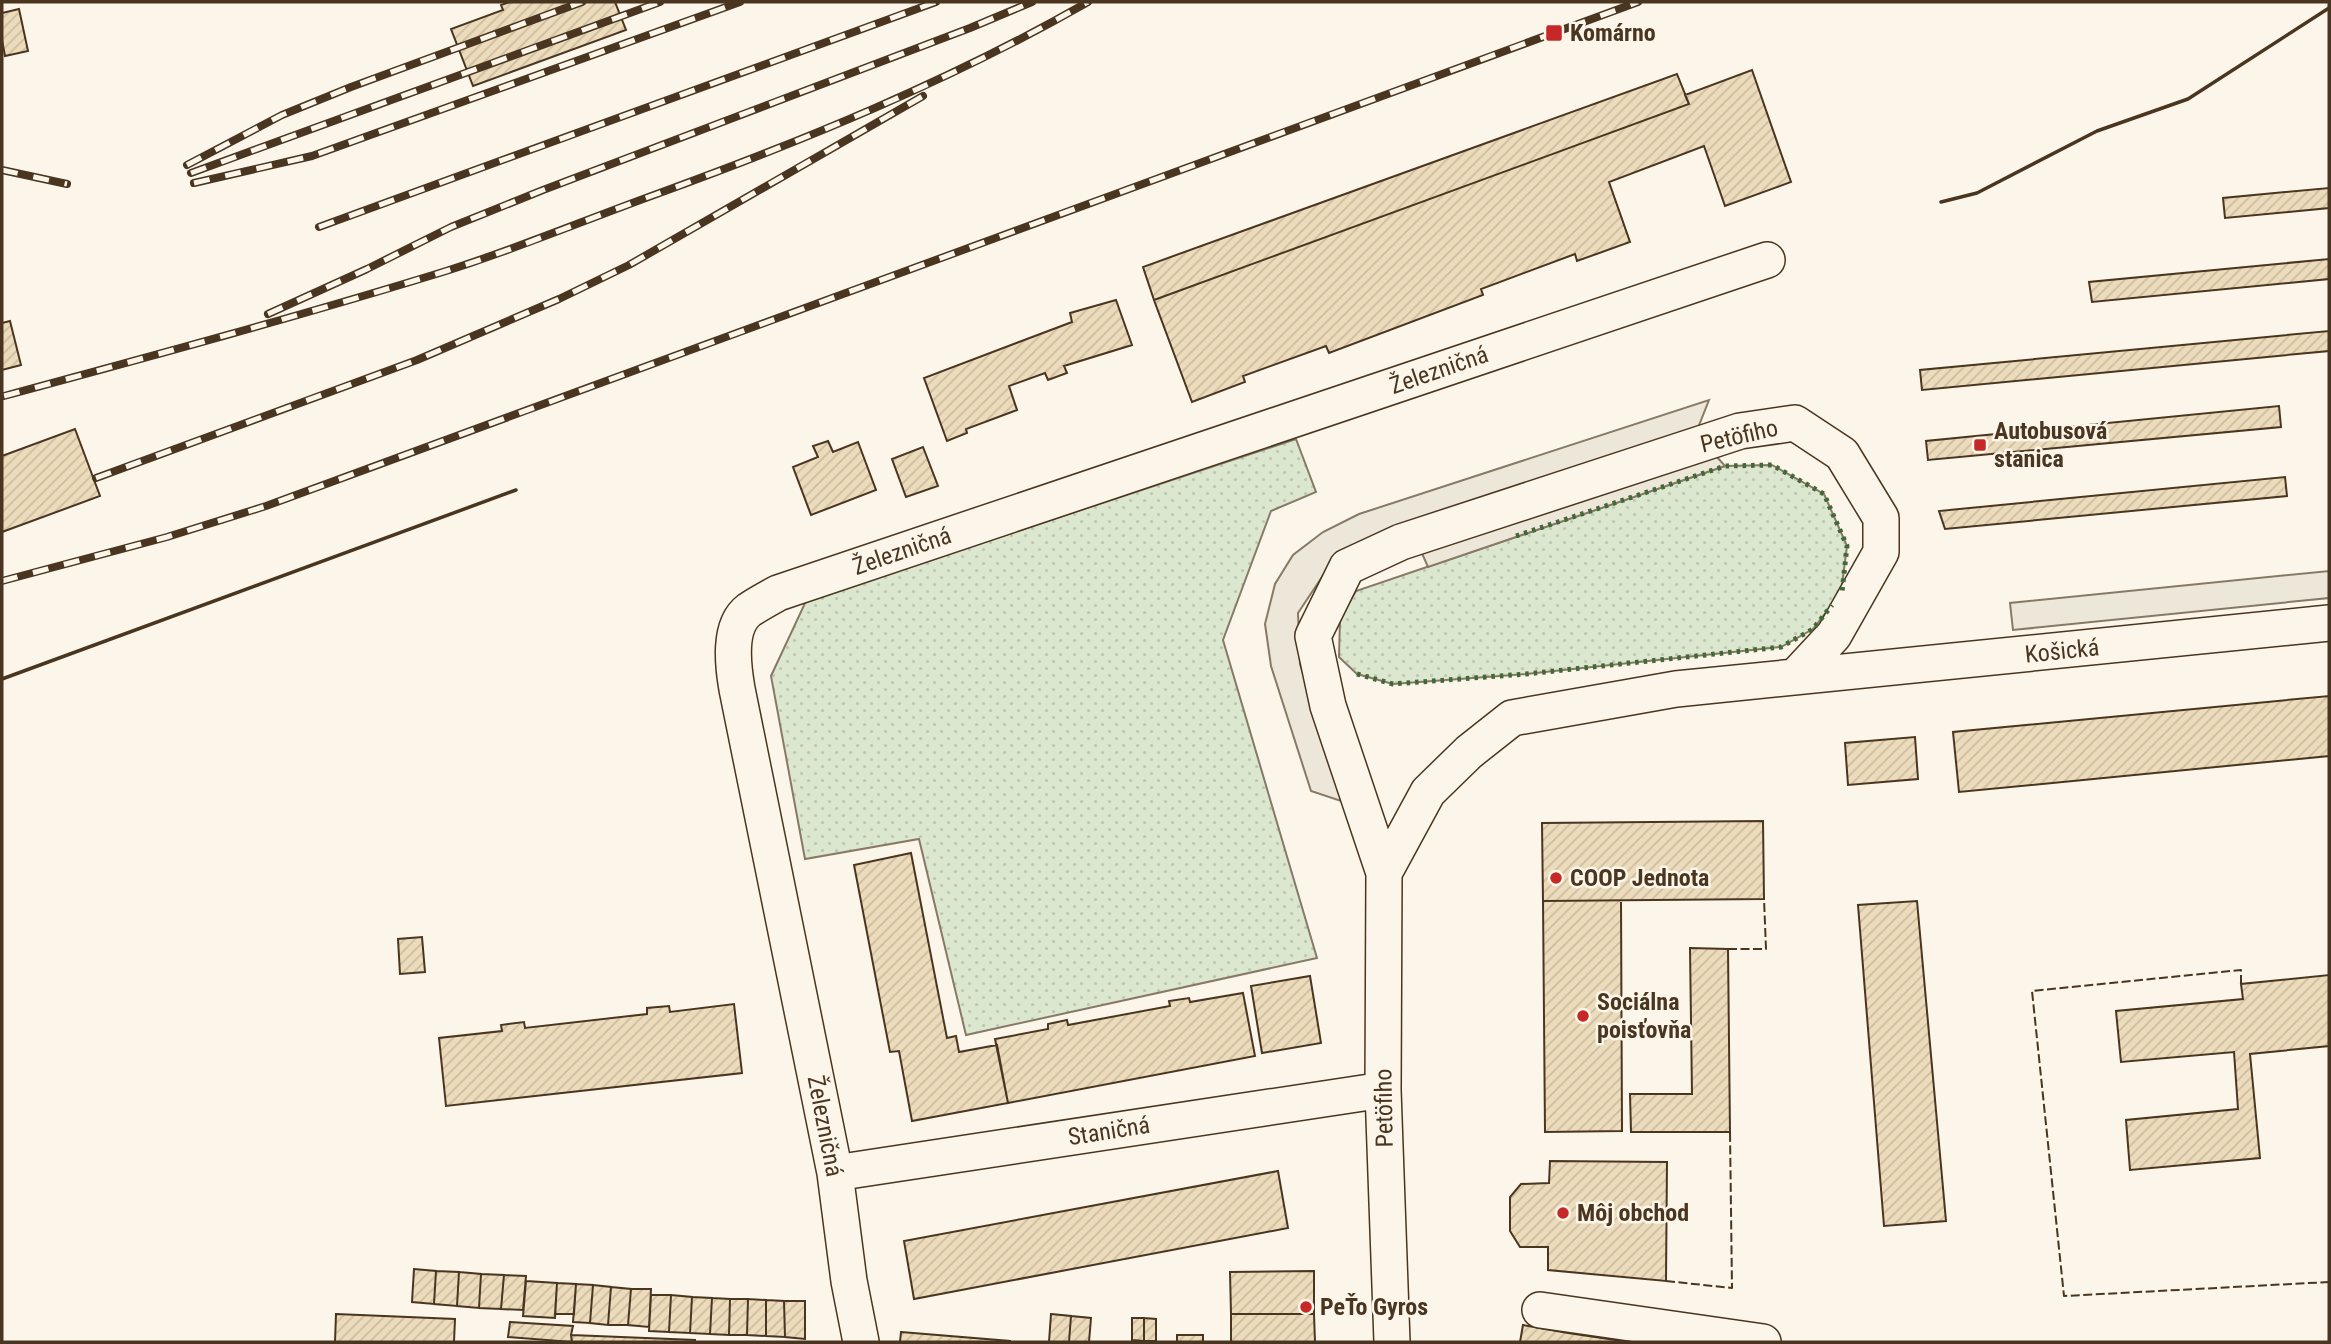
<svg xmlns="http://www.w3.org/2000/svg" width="2331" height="1344" font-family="'Roboto Condensed',sans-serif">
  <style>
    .park { fill: url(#park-dots); stroke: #887966; stroke-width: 2 }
    .parking { fill: #ede7d9; stroke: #887966; stroke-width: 2 }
    .building { fill: url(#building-hatch); stroke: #4a3520; stroke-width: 2 }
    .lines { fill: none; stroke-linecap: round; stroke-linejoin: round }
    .minor-casing { stroke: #4a3520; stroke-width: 38 }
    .minor { stroke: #fbf6e9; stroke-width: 35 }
    .rail-casing { stroke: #4a3520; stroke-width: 8 }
    .rail { stroke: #fbf6e9; stroke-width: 5; stroke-dasharray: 16; stroke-linecap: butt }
    .hedge { stroke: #436837; stroke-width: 5; stroke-dasharray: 3.5 5; stroke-linecap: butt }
    .fence { stroke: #4a3520; stroke-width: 2; stroke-dasharray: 9 3.5; stroke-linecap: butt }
    .wall { stroke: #4a3520; stroke-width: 3.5 }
    .poi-dot { fill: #c62828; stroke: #fbf6e9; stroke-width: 2.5 }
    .labels { text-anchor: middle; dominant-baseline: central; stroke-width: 5; stroke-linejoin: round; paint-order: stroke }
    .poi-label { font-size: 24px; font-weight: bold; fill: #4a3520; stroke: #fbf6e9; text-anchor: start }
    .street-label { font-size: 24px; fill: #4a3520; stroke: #fbf6e9 }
  </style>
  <defs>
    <pattern id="park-dots" width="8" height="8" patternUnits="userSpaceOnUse" patternTransform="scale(1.75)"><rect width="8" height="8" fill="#dce7d0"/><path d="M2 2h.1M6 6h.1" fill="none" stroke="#bec7b2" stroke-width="1.8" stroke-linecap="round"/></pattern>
    <pattern id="building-hatch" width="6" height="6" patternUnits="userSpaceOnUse" patternTransform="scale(1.75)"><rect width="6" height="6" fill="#ecdcbc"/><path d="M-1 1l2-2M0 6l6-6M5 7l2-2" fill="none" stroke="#ccbda1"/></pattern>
  </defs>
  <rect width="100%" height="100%" fill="#fbf6e9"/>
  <path class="park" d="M 1296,439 L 1316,492 L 1271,511 L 1223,640 L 1317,958 L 966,1035 L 919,839 L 805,859 L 771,676 L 806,601 Z
    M 1772,465 L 1824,494 L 1847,546 L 1841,593 L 1813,629 L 1781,647 L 1526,674 L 1393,684 L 1357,674 L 1339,657 L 1340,618 L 1356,591 L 1725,466 Z"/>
  <path class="parking" d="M 1709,400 L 1696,433 L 1725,466 L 1428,567 L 1421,551 L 1336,556 L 1298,613 L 1300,664 L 1344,802 L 1311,791 L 1271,666 L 1265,624 L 1275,584 L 1293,555 L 1323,532 L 1359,514 Z
    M 2329,571 L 2329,598 L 2013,630 L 2010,603 Z"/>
  <path class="building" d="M 510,2 L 615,2 L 626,30 L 473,86 L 451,29 L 503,10 L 501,5 Z
    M 19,9 L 28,51 L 5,56 L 2,40 L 2,13 Z
    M 1752,70 L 1791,182 L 1725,206 L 1704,146 L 1609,182 L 1630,242 L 1577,261 L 1575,254 L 1481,289 L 1483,295 L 1329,353 L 1326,346 L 1243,376 L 1245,382 L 1192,402 L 1154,300 L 1689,104 L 1685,95 Z
    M 1677,74 L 1689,104 L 1154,300 L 1143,267 Z
    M 2329,188 L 2329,208 L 2225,218 L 2223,198 Z
    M 2329,259 L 2329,279 L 2092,302 L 2089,282 Z
    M 1116,300 L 1132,345 L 1064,366 L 1067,373 L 1048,380 L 1045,373 L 1009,386 L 1017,410 L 966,429 L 967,433 L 947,441 L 924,378 L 1072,322 L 1070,313 Z
    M 10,321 L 21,365 L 2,370 L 2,323 Z
    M 2329,331 L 2329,351 L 1922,390 L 1920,370 Z
    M 2279,406 L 2281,427 L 1928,460 L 1926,441 Z
    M 75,429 L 100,496 L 2,532 L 2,456 Z
    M 828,441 L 833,452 L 858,442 L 876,490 L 811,515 L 793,467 L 818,457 L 813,446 Z
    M 923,447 L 938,486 L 906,497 L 892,459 Z
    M 2285,477 L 2287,496 L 1945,529 L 1939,511 Z
    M 2329,696 L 2329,756 L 1959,792 L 1953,732 Z
    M 1915,737 L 1918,779 L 1848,785 L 1845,743 Z
    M 1763,821 L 1764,899 L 1543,901 L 1542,823 Z
    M 911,853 L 947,1038 L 956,1036 L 959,1052 L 997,1045 L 1008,1103 L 912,1121 L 899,1051 L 890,1052 L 854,865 Z
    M 1543,901 L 1621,901 L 1622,1131 L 1545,1132 Z
    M 1917,901 L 1946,1221 L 1884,1226 L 1858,905 Z
    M 422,937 L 425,972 L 400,974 L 398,939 Z
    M 1690,948 L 1728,949 L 1730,1132 L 1631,1132 L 1630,1094 L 1692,1094 Z
    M 2329,975 L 2329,1046 L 2250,1054 L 2260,1158 L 2130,1170 L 2126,1120 L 2238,1109 L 2234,1052 L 2121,1062 L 2116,1011 L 2243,999 L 2241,984 Z
    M 1310,976 L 1321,1043 L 1262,1053 L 1251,986 Z
    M 1243,993 L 1255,1056 L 1008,1103 L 995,1039 L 1048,1029 L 1048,1024 L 1067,1020 L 1068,1025 L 1170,1006 L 1169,1001 L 1189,998 L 1190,1002 Z
    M 734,1004 L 742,1073 L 446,1106 L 439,1038 L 502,1031 L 501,1025 L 524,1022 L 525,1028 L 647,1014 L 647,1008 L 669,1006 L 670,1012 Z
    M 1550,1161 L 1667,1162 L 1666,1281 L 1548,1270 L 1548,1247 L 1520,1247 L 1510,1231 L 1510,1197 L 1521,1184 L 1549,1183 Z
    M 1278,1171 L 1288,1228 L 914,1299 L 904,1241 Z
    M 414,1269 L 436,1271 L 434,1304 L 412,1302 Z
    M 436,1271 L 459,1272 L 457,1306 L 434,1304 Z
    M 1314,1271 L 1314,1314 L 1231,1314 L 1230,1272 Z
    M 459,1272 L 481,1274 L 479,1308 L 457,1306 Z
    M 481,1274 L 504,1275 L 501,1309 L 479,1308 Z
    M 504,1275 L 526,1276 L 523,1310 L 501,1309 Z
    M 526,1281 L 557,1283 L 555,1318 L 523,1316 Z
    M 557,1283 L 576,1284 L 574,1314 L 555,1314 Z
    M 576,1284 L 593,1285 L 590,1323 L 573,1322 Z
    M 593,1285 L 611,1287 L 608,1325 L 590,1323 Z
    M 611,1287 L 631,1289 L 628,1325 L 608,1325 Z
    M 631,1289 L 651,1289 L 649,1327 L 628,1325 Z
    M 651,1295 L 671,1295 L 669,1332 L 649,1331 Z
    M 671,1295 L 692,1297 L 690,1333 L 669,1332 Z
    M 692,1297 L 712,1298 L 710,1334 L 690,1333 Z
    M 712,1298 L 730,1299 L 729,1335 L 710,1334 Z
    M 730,1299 L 748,1299 L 747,1335 L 729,1335 Z
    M 748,1299 L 766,1300 L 766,1336 L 747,1335 Z
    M 766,1300 L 784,1301 L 785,1337 L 766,1336 Z
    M 784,1301 L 805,1301 L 805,1339 L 785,1337 Z
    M 336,1314 L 455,1319 L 454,1342 L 335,1342 Z
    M 1051,1314 L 1071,1316 L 1069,1342 L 1049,1342 Z
    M 1231,1314 L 1314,1314 L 1315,1342 L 1231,1342 Z
    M 1071,1316 L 1091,1318 L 1089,1342 L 1069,1342 Z
    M 1132,1318 L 1144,1318 L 1144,1341 L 1132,1340 Z
    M 1144,1318 L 1156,1319 L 1156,1341 L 1144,1341 Z
    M 510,1322 L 573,1326 L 571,1335 L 572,1342 L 508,1337 Z
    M 1523,1325 L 1568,1333 L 1629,1342 L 1520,1342 Z
    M 901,1332 L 1010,1341 L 1010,1342 L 900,1342 Z
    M 571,1335 L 695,1340 L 695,1342 L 572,1342 Z
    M 1177,1335 L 1203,1335 L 1203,1342 L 1177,1342 Z"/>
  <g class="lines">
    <defs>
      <path id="minor" d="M 1384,873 L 1428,792 L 1469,752 L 1512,718 L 1676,689 L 2329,623
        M 835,1173 L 1383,1090
        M 1540,1310 L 1763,1342
        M 861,1342 L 849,1281 L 835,1173 L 737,689 C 733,666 728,626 749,610 C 758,604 769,598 778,593 L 1767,260
        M 1392,1342 L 1383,1090 L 1384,873 L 1328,706 L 1313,636 L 1347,567 L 1401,542 L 1740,431 L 1795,423 L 1842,454 L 1881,518 L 1881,552 L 1834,635 L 1795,677"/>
    </defs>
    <use href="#minor" class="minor-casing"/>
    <use href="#minor" class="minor"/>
    <defs>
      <path id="rail" d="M 187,165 L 282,115 L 351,87 L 582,2
        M 2,170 L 67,184
        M 191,173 L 660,2
        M 194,183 L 312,156 L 740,2
        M 319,227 L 936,2
        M 268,314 L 367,269 L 451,227 L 543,190 L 970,28 L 1032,2
        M 4,396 C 152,356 300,316 446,271 C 516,249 585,220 654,195 C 803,141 950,81 1088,2
        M 96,478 L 417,360 L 559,299 L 629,265 L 923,96
        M 2,581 L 167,537 L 266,506 L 1638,2"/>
    </defs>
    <use href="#rail" class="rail-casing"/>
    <use href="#rail" class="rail"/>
    <path class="hedge" d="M 1516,536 L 1725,466 L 1772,465 L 1824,494 L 1847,546 L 1842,592
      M 1357,674 L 1393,684 L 1526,674 L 1781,647 L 1813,629 L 1832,605"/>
    <path class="fence" d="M 1728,949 L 1766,949 L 1764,899
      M 2241,984 L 2241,970 L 2032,991 L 2064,1296 L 2329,1282
      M 1666,1281 L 1732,1288 L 1730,1132"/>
    <path class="wall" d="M 1941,202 L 1977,193 L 2097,131 L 2188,99 L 2329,8
      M 2,679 L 516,490"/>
  </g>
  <g class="poi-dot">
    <rect x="1545" y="24" width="18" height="18" rx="3.5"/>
    <rect x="1973" y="438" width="14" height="14" rx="3.5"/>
    <circle cx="1556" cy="878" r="7"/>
    <circle cx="1583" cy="1016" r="7"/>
    <circle cx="1563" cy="1213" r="7"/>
    <circle cx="1306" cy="1307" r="7"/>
  </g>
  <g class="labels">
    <g class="poi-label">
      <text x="1570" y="33">Komárno</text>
      <text x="1994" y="431">Autobusová<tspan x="1994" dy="28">stanica</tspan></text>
      <text x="1570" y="878">COOP Jednota</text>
      <text x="1597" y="1002">Sociálna<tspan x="1597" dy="28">poisťovňa</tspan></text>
      <text x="1577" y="1213">Môj obchod</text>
      <text x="1320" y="1307">PeŤo Gyros</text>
    </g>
    <g class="street-label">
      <text transform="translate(1439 370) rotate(-19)">Železničná</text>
      <text transform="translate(1739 436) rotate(-13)">Petöfiho</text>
      <text transform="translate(902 551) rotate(-19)">Železničná</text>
      <text transform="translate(2062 651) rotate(-6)">Košická</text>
      <text transform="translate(1384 1108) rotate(-91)">Petöfiho</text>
      <text transform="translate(825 1126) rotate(79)">Železničná</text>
      <text transform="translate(1109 1131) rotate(-9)">Staničná</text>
    </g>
  </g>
  <rect width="2331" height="1344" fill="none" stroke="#4a3520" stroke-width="7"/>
</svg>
